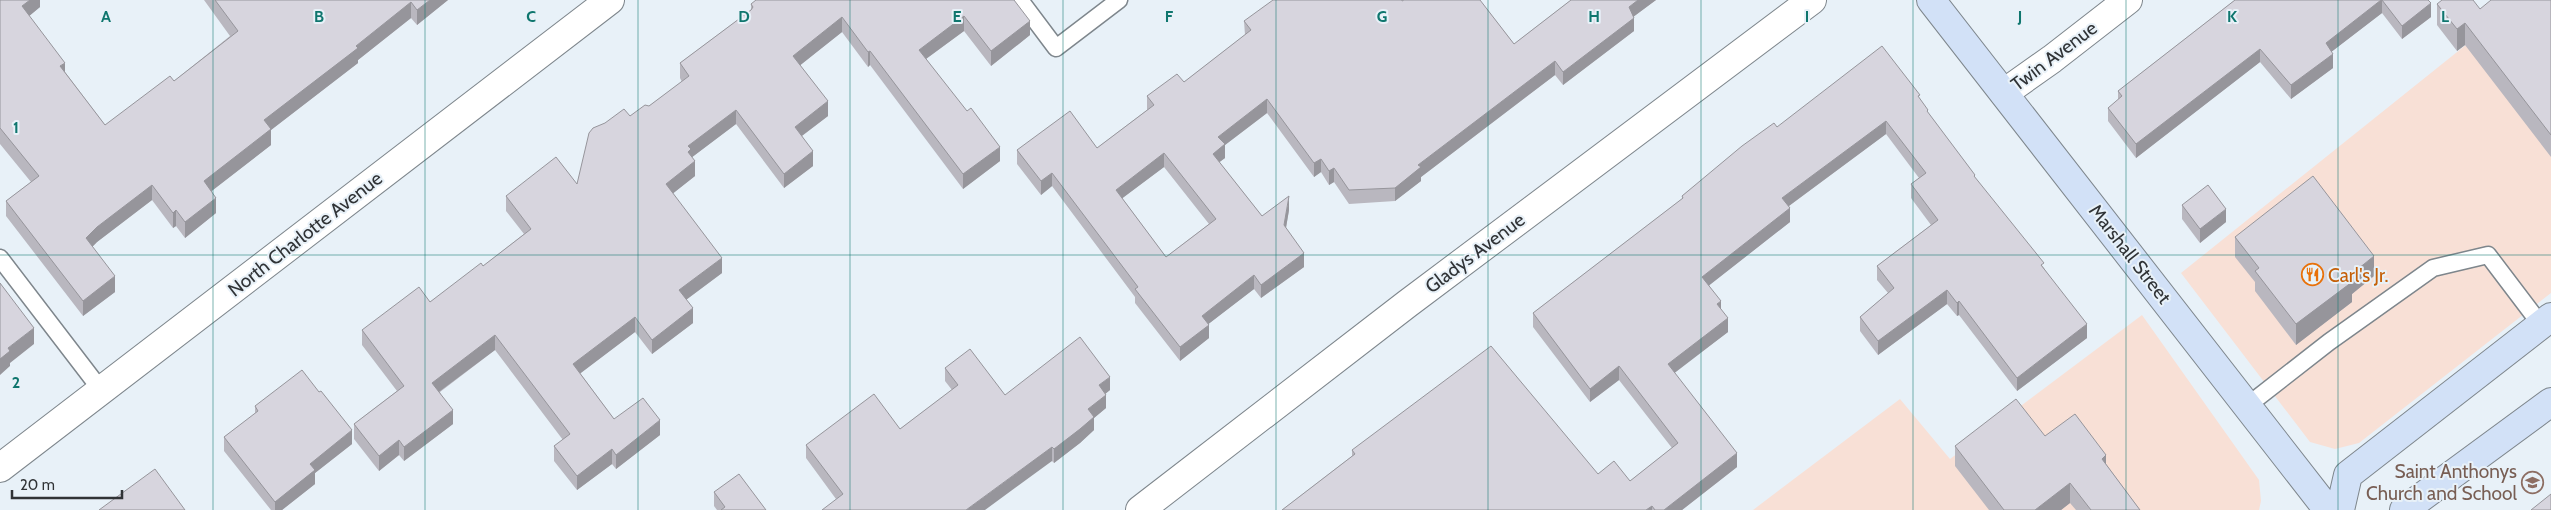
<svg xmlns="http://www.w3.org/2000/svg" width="2551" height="510" font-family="Cabin,sans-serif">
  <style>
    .commercial { fill: #f8e0d6 }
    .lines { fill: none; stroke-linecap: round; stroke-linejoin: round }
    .lane-casing { stroke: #7e868c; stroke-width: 19 }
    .street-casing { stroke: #7e868c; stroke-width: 30 }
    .secondary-casing { stroke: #7e868c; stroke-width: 30 }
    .lane { stroke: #fff; stroke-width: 16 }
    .street { stroke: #fff; stroke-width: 28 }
    .secondary { stroke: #d2e1f7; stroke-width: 28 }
    .wall { fill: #b9b7bf; fill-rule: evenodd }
    .shaded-wall { fill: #96959b }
    .building { fill: #d7d5de; stroke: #96959b; fill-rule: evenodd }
    .grid { fill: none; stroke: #0f766e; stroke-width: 1; stroke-opacity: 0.55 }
    .labels { text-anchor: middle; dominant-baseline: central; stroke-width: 4; stroke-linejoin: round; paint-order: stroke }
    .street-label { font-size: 19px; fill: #303336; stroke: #e8f1f8 }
    .food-label { font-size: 19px; fill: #c56008; stroke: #e8f1f8; text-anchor: start }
    .education-label { font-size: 19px; fill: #785e54; stroke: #e8f1f8; text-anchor: end }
    .grid-label { font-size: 16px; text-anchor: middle; font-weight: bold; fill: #0f766e; stroke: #e8f1f8; stroke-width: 4; stroke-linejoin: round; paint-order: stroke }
  </style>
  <rect width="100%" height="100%" fill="#e8f1f8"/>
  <path class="commercial" d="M 2522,0 L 2551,0 L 2551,293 L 2359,443 L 2335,449 L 2310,442 L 2181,273 Z
    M 2142,315 L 2259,480 L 2261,501 L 2259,510 L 1753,510 L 1900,399 L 1950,459 Z"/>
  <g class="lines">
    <defs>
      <path id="lane" d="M 1020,0 L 1056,48 L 1119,0
        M 0,258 L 101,390
        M 2247,406 L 2329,342 L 2433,268 L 2488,255 L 2541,325"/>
      <path id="street" d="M 2004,93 L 2052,59 L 2128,0
        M 0,468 L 610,0
        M 1140,510 L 1407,304 L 1812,0"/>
      <path id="secondary" d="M 1931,0 L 2328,510
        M 2340,510 L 2348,475 L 2551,317
        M 2404,510 L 2551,402"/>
    </defs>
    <use href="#lane" class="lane-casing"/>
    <use href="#street" class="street-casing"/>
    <use href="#secondary" class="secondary-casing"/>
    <use href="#lane" class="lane"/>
    <use href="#street" class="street"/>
    <use href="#secondary" class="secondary"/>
  </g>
  <path class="wall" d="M 0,0 L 40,0 L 40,7 L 29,16 L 65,72 L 105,125 L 174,81 L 230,36 L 204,0 L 448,0 L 417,25 L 411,18 L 358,60 L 358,63 L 271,130 L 271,145 L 211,191 L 216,213 L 185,238 L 176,226 L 173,228 L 152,200 L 97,242 L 92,247 L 115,292 L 83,316 L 6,216 L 6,201 L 31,182 L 0,144 Z
    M 1014,0 L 1030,35 L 991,66 L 964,31 L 926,59 L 1000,161 L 963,189 L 870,65 L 868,67 L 842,32 L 800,65 L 828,116 L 802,136 L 813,166 L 784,188 L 736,124 L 692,157 L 695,176 L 673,193 L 722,273 L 686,300 L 693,323 L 652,354 L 635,332 L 580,373 L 614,419 L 660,435 L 616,469 L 612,464 L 577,490 L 554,461 L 554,446 L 563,440 L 495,350 L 440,392 L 453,424 L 404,461 L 399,455 L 379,471 L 354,439 L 354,424 L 397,391 L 362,345 L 362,330 L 430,302 L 483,266 L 524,234 L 506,211 L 506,196 L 577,184 L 630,116 L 649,106 L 682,82 L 680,78 L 680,63 L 751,10 L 751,4 Z
    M 1571,0 L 1656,0 L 1633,17 L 1634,31 L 1563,85 L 1555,75 L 1421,177 L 1421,181 L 1395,201 L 1349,204 L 1334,182 L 1329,185 L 1321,172 L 1314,177 L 1267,113 L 1225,145 L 1225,158 L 1219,162 L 1262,216 L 1289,210 L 1286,228 L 1304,267 L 1261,298 L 1254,289 L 1208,324 L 1209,338 L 1180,361 L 1135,303 L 1135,297 L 1052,186 L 1041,195 L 1017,164 L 1017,150 L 1097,148 L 1147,110 L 1147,96 L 1184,82 L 1245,35 L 1244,21 L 1402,1 L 1482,3 L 1514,44 ZM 1164,167 L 1209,224 L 1166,257 L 1122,198 Z
    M 2235,0 L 2428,0 L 2431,17 L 2402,39 L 2382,13 L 2331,52 L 2333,68 L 2291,99 L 2260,62 L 2136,158 L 2108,121 L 2108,108 L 2118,100 L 2118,91 Z
    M 2551,0 L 2551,157 L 2465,45 L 2457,51 L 2437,25 L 2437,4 L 2480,9 Z
    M 1920,99 L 1928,113 L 1975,178 L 2044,268 L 2087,338 L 2017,391 L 1959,315 L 1957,316 L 1947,304 L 1878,355 L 1860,331 L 1860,317 L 1888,293 L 1877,280 L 1877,266 L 1931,225 L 1911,198 L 1911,184 L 1919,178 L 1886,134 L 1789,206 L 1790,222 L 1709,285 L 1721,309 L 1728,332 L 1674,372 L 1737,467 L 1682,510 L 1282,510 L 1352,456 L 1352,450 L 1598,474 L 1630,481 L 1672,448 L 1619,380 L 1590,402 L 1533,327 L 1533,313 L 1682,199 L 1682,196 L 1777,127 Z
    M 2182,205 L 2226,222 L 2200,243 L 2182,219 Z
    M 2235,237 L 2374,276 L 2352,294 L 2352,302 L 2296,345 L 2255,291 L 2255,282 L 2235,257 Z
    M 945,368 L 1005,395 L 1110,390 L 1105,394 L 1106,408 L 1094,418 L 1094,430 L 1080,443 L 1054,463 L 1052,461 L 836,499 L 806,458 L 806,445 L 900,429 L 952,390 L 945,381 Z
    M 255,406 L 352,444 L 315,473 L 315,484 L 282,510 L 271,510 L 224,451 L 224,437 L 255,414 Z
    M 2045,436 L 2106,464 L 2140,510 L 2076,510 L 2070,503 L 2061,510 L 1989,510 L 1955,466 L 1955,446 Z
    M 714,492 L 766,510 L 717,510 L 714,506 Z"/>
  <path class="shaded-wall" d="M 30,0 L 40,0 L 40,7 L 22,22 L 22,6 Z
    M 430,0 L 448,0 L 417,25 L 417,10 Z
    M 1638,0 L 1656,0 L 1629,20 L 1629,7 Z
    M 2381,0 L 2382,0 L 2382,13 L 2326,56 L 2326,43 Z
    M 411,2 L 411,18 L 358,60 L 358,63 L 271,130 L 271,145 L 204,197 L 204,181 L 264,120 Z
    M 2431,3 L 2431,17 L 2402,39 L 2402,26 Z
    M 964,16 L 964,31 L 919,64 L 919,50 Z
    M 842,17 L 842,32 L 793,71 L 793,56 Z
    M 1634,18 L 1634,31 L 1563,85 L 1563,72 Z
    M 1030,21 L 1030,35 L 991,66 L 991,51 Z
    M 2465,23 L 2465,45 L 2457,51 L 2457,29 Z
    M 2260,49 L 2260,62 L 2136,158 L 2136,144 Z
    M 870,51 L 870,65 L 868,67 L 868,52 Z
    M 2333,54 L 2333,68 L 2291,99 L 2291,85 Z
    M 1555,61 L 1555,75 L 1421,177 L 1421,181 L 1395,201 L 1395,188 L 1418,165 Z
    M 65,63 L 65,78 L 60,66 Z
    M 1267,99 L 1267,113 L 1225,145 L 1225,158 L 1213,167 L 1213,154 L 1218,137 Z
    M 828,101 L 828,116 L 795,141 L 795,127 Z
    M 736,110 L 736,124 L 691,158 L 688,166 L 688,146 Z
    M 1886,121 L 1886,134 L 1782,211 L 1782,198 Z
    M 1000,147 L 1000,161 L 963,189 L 963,174 Z
    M 813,151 L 813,166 L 784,188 L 784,174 Z
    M 1164,153 L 1164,167 L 1116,203 L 1116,190 Z
    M 1321,159 L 1321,172 L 1314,177 L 1314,163 Z
    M 695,161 L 695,176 L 666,199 L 666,184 Z
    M 1334,168 L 1334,182 L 1329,185 L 1329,171 Z
    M 1052,173 L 1052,186 L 1041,195 L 1041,181 Z
    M 152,185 L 152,200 L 97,242 L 86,253 L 86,238 L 97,227 Z
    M 1289,196 L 1289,210 L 1284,239 L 1284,225 Z
    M 216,198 L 216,213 L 185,238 L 185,222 Z
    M 1790,208 L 1790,222 L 1702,291 L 1702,277 Z
    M 2226,209 L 2226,222 L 2200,243 L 2200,229 Z
    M 176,210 L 176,226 L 173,228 L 173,213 Z
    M 1304,253 L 1304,267 L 1261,298 L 1261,285 Z
    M 2374,256 L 2374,276 L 2352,294 L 2352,302 L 2296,345 L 2296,324 L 2348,277 Z
    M 722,258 L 722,273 L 679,305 L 679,290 Z
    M 1254,275 L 1254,289 L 1202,329 L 1202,316 Z
    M 115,276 L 115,292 L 83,316 L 83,301 Z
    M 1947,290 L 1947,304 L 1878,355 L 1878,341 Z
    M 1721,301 L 1721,314 L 1717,304 Z
    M 1959,301 L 1959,315 L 1957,316 L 1957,303 Z
    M 693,308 L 693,323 L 652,354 L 652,340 Z
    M 635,317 L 635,332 L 573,379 L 573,364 Z
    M 1728,318 L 1728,332 L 1668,378 L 1668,364 Z
    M 2087,324 L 2087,338 L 2017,391 L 2017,378 Z
    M 1209,325 L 1209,338 L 1180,361 L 1180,347 Z
    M 34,328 L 34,344 L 10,363 L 10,366 L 0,375 L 0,359 L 8,348 Z
    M 495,335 L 495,350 L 432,397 L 432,383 Z
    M 1619,366 L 1619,380 L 1590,402 L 1590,389 Z
    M 1110,377 L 1110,390 L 1099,399 L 1099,385 Z
    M 1106,395 L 1106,408 L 1094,418 L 1094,430 L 1080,443 L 1054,463 L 1054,449 L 1088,409 Z
    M 453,410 L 453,424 L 404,461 L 404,447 Z
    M 660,420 L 660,435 L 616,469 L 616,455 Z
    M 352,430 L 352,444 L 315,473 L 315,484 L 282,510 L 275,510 L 275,502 L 310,464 Z
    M 399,440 L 399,455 L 379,471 L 379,456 Z
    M 1052,447 L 1052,461 L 985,510 L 966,510 Z
    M 612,449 L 612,464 L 577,490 L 577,476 Z
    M 1737,453 L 1737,467 L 1682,510 L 1664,510 Z
    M 2106,455 L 2106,475 L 2102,459 Z
    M 2070,483 L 2070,503 L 2061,510 L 2035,510 Z
    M 1652,506 L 1652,510 L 1646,510 Z"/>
  <path class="building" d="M 0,0 L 30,0 L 22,6 L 65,63 L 60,66 L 105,125 L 170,76 L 174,81 L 238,31 L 215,0 L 430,0 L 417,10 L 411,2 L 356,46 L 358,48 L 264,120 L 271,129 L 204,181 L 216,198 L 185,222 L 176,210 L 173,213 L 152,185 L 97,227 L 86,238 L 115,276 L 83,301 L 6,201 L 39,176 L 0,128 Z
    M 756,0 L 1014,0 L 1030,21 L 991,51 L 964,16 L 919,50 L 967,111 L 971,108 L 1000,147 L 963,174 L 870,51 L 868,52 L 842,17 L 793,56 L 828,101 L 795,127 L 813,151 L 784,174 L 736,110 L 688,146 L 691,149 L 688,152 L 695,161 L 666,184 L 722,258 L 679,290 L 693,308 L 652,340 L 635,317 L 573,364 L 614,419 L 643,398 L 660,420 L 616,455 L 612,449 L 577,476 L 554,446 L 570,434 L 495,335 L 432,383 L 453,410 L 404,447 L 399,440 L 379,456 L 354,424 L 404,386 L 362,330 L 419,287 L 430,302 L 481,263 L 483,266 L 531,229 L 506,196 L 556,157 L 577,184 L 589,133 L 593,128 L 605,123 L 624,109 L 630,116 L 645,105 L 649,106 L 689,76 L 680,63 L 751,10 L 753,7 L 751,4 Z
    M 1273,0 L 1402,0 L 1402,1 L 1404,0 L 1480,0 L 1514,44 L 1571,0 L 1638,0 L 1629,7 L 1634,18 L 1563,72 L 1555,61 L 1418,165 L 1421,167 L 1395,188 L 1349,190 L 1334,168 L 1329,171 L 1321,159 L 1314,163 L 1267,99 L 1218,137 L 1225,144 L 1213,154 L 1262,216 L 1289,196 L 1284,225 L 1304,253 L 1261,285 L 1254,275 L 1202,316 L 1209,325 L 1180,347 L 1135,289 L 1138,287 L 1052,173 L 1041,181 L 1017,150 L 1070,111 L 1097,148 L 1154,105 L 1147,96 L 1177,74 L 1184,82 L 1251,30 L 1244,21 ZM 1164,153 L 1216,219 L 1166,257 L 1116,190 Z
    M 2235,0 L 2381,0 L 2326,43 L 2333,54 L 2291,85 L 2260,49 L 2136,144 L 2108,108 L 2122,96 L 2118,91 Z
    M 2382,0 L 2428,0 L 2431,3 L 2402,26 Z
    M 2442,0 L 2473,0 L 2480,9 L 2491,0 L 2551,0 L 2551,135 L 2465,23 L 2457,29 L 2437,4 Z
    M 1882,46 L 1920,95 L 1918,96 L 1928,110 L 1927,111 L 1975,175 L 1974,176 L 2044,263 L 2041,265 L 2087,324 L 2017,378 L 1959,301 L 1957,303 L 1947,290 L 1878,341 L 1860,317 L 1894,288 L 1877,266 L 1938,220 L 1911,184 L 1926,173 L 1886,121 L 1782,198 L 1790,208 L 1702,277 L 1721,301 L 1717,304 L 1728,318 L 1668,364 L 1737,453 L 1664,510 L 1655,510 L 1652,506 L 1646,510 L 1282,510 L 1355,454 L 1352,450 L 1491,346 L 1598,474 L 1614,461 L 1630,481 L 1678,443 L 1619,366 L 1590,389 L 1533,313 L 1683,198 L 1682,196 L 1742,146 L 1774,123 L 1777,127 Z
    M 2313,176 L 2374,256 L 2348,277 L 2352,282 L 2296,324 L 2255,271 L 2259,268 L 2235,237 Z
    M 2208,185 L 2226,209 L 2200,229 L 2182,205 Z
    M 0,283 L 34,328 L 8,348 L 10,351 L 0,359 Z
    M 1080,337 L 1110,377 L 1099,385 L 1106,395 L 1088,409 L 1094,417 L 1080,429 L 1054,449 L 1052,447 L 966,510 L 822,510 L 843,494 L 806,445 L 874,394 L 900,429 L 958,385 L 945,368 L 970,349 L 1005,395 Z
    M 302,370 L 319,392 L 321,391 L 352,430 L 310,464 L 315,470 L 275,502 L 224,437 L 258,411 L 255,406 Z
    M 2016,399 L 2045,436 L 2075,414 L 2106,455 L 2102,459 L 2140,510 L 2091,510 L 2070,483 L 2035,510 L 2004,510 L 1955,446 Z
    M 155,469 L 185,510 L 99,510 Z
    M 739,474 L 766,510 L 721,510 L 725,507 L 714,492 Z
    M 2551,494 L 2551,510 L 2531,510 Z"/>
  <path class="grid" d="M 213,0 L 213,510M 425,0 L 425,510M 638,0 L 638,510M 850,0 L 850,510M 1063,0 L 1063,510M 1276,0 L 1276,510M 1488,0 L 1488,510M 1701,0 L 1701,510M 1913,0 L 1913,510M 2126,0 L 2126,510M 2338,0 L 2338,510M 0,255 L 2551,255"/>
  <defs>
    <symbol id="restaurant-ring" viewBox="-11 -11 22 22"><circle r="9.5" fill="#e8f1f8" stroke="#e8710a" stroke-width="1.5"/><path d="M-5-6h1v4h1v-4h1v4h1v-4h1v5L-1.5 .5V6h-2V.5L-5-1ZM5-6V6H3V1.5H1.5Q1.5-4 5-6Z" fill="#e8710a"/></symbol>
    <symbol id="school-ring" viewBox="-11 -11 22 22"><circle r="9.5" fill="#e8f1f8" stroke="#8d6e63" stroke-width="1.5"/><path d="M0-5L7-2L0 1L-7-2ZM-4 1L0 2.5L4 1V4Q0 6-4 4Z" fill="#8d6e63"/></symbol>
  </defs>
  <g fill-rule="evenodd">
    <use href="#restaurant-ring" x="2300" y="262" width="25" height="25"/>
    <use href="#school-ring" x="2520" y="470" width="25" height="25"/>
  </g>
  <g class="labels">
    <g class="street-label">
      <text transform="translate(2054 56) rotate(-37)">Twin Avenue</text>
      <text transform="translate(305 234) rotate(-38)">North Charlotte Avenue</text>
      <text transform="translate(1475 253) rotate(-37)">Gladys Avenue</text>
      <text transform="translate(2130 254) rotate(52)">Marshall Street</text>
    </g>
    <g class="food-label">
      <text x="2328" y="275">Carl's Jr.</text>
    </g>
    <g class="education-label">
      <text x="2517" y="471">Saint Anthonys<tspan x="2517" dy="22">Church and School</tspan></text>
    </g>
  </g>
  <g class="grid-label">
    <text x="106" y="22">A</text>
    <text x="319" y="22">B</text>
    <text x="531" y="22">C</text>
    <text x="744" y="22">D</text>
    <text x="957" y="22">E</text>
    <text x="1169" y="22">F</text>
    <text x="1382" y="22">G</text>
    <text x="1594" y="22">H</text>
    <text x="1807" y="22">I</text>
    <text x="2020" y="22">J</text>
    <text x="2232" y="22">K</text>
    <text x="2445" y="22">L</text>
    <text x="16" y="133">1</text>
    <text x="16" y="388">2</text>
  </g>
  <path d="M12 490v8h110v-8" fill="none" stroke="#303336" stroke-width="2.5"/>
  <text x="20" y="490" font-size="15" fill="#303336" stroke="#e8f1f8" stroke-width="4" paint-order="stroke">20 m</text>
</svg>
